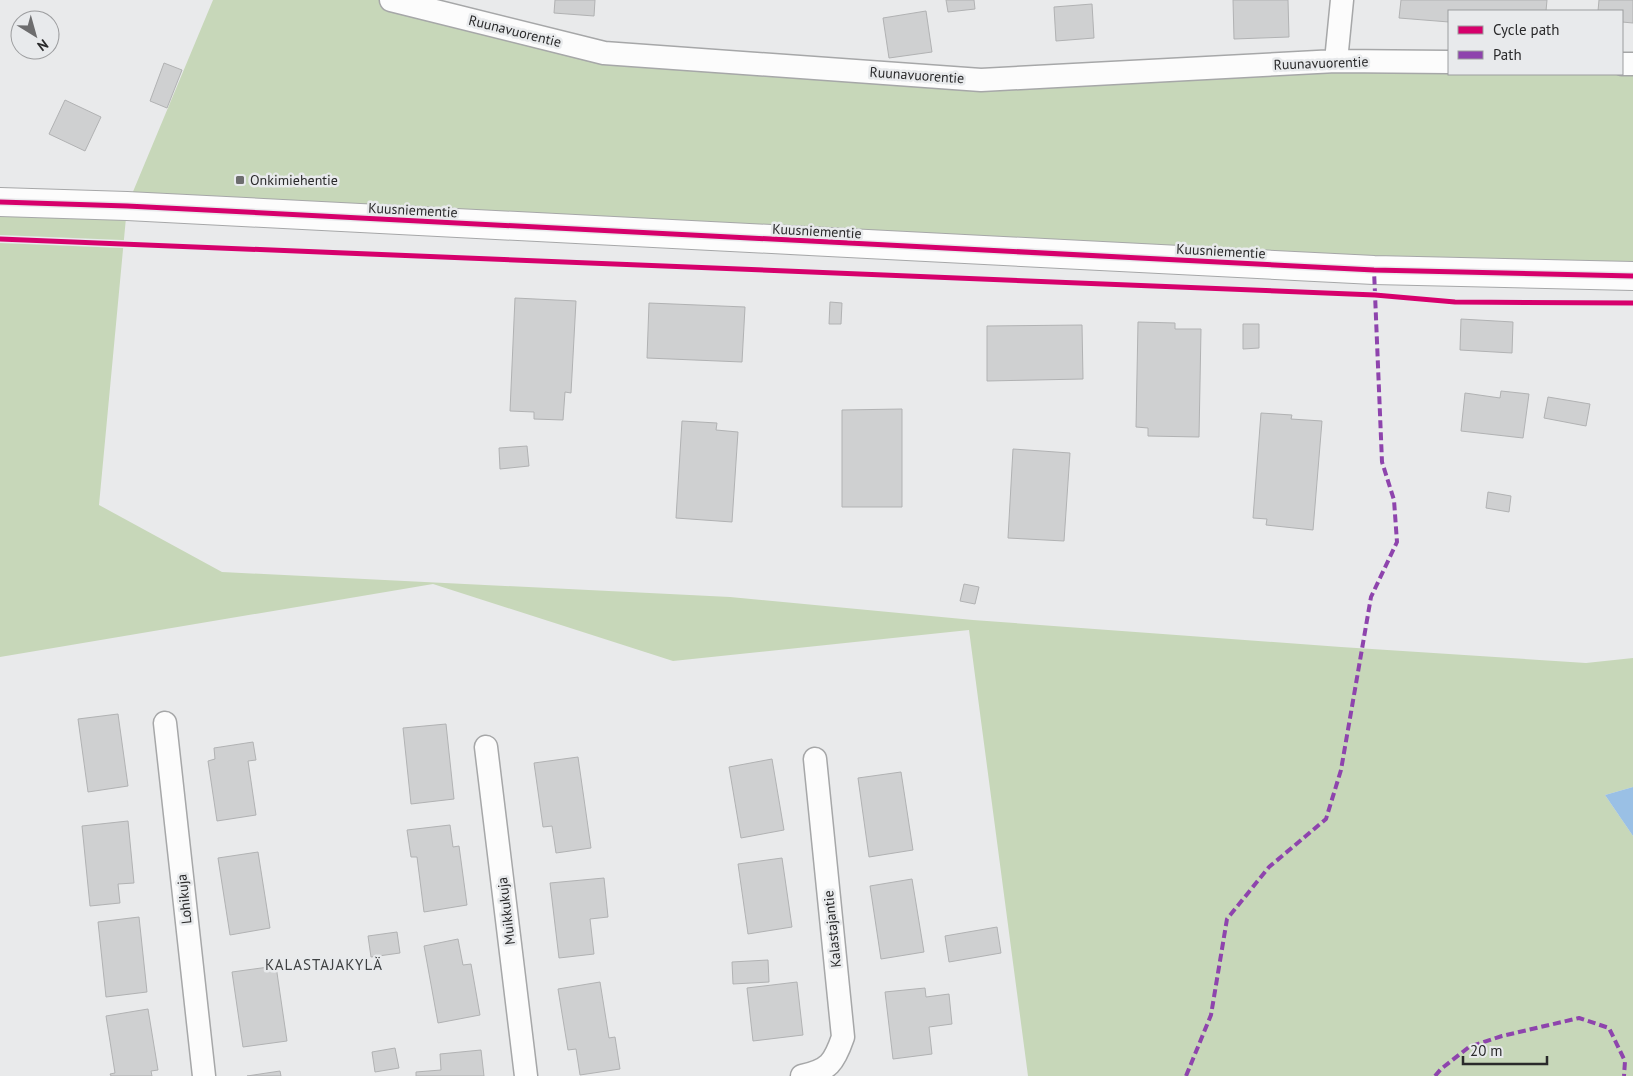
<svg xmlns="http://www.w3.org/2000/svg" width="1633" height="1076" font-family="'PT Sans',sans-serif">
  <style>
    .green { fill: #c7d7b9 }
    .water { fill: #9ac0e5 }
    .building { fill: #cfd0d1; stroke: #b1b2b3 }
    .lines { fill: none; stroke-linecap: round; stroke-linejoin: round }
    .street-casing { stroke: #a6a7a8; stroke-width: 25 }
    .secondary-casing { stroke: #a6a7a8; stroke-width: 30 }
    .street { stroke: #fcfcfc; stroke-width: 22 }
    .secondary { stroke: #fcfcfc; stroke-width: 28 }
    .quiet { stroke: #8e44ad; stroke-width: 4; stroke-dasharray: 8 4; stroke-linecap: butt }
    .cycleway-casing { stroke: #e8eaec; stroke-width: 8 }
    .cycleway { stroke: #d6006c; stroke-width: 5 }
    .poi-dot { fill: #6d6d6e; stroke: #e8eaec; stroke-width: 2 }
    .labels { text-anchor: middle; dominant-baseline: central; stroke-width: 5; stroke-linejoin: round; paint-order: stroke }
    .street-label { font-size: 14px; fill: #2a2a2b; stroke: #e8eaec }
    .poi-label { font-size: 14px; fill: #2a2a2b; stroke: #e8eaec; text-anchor: start }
    .neighbourhood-label { font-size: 15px; letter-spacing: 1px; fill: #3f4142; stroke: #e8eaec }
  </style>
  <rect width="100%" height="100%" fill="#e9eaeb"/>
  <path class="green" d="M 213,0 L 391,0 L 604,53 L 981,80 L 1449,62 L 1449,74 L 1622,74 L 1633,64 L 1633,276 L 127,207 L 99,505 L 222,572 L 730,597 L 973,620 L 1341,647 L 1586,663 L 1633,658 L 1633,787 L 1605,795 L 1633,836 L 1633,1076 L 1028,1076 L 969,630 L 673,661 L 433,584 L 0,657 L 0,202 L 127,206 Z"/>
  <path class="water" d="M 1633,787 L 1633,836 L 1605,795 Z"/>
  <path class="building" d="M 555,0 L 595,0 L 594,16 L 554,13 Z
    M 946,0 L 974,0 L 975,9 L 948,12 Z
    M 1233,0 L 1288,0 L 1289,37 L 1234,39 Z
    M 1401,0 L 1547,0 L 1546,11 L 1449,11 L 1449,22 L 1399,18 Z
    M 1599,0 L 1633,0 L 1633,23 L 1622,22 L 1622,11 L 1598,11 Z
    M 1092,4 L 1094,38 L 1056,41 L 1054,7 Z
    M 926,11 L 932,52 L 889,58 L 883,18 Z
    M 164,63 L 182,70 L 167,108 L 150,101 Z
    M 65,100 L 101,117 L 85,151 L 49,134 Z
    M 515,298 L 576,301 L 571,393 L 565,392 L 563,420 L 534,419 L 534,412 L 510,411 Z
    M 830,302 L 842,303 L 841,324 L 829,324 Z
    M 649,303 L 745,307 L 742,362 L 647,358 Z
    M 1461,319 L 1513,322 L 1512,353 L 1460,350 Z
    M 1138,322 L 1175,323 L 1175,329 L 1201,329 L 1199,437 L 1148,436 L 1148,428 L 1136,427 Z
    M 1243,324 L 1259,324 L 1259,348 L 1243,349 Z
    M 1082,325 L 1083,379 L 987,381 L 987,326 Z
    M 1501,391 L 1529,394 L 1523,438 L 1461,431 L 1465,393 L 1500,398 Z
    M 1548,397 L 1590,404 L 1586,426 L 1544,418 Z
    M 902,409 L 902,507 L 842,507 L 842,410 Z
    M 1261,413 L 1292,415 L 1291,419 L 1322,421 L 1313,530 L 1266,525 L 1267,519 L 1253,518 Z
    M 682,421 L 717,423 L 716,430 L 738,432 L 732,522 L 676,518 Z
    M 527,446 L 529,466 L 500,469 L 499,448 Z
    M 1013,449 L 1070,453 L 1064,541 L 1008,538 Z
    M 1488,492 L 1511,496 L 1509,512 L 1486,508 Z
    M 964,584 L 979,587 L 975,604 L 960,601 Z
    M 118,714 L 128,786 L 88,792 L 78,719 Z
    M 446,724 L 454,799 L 411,804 L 403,728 Z
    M 253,742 L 256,760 L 248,761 L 256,815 L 217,821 L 208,761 L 215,759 L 214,748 Z
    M 578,757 L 591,848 L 556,853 L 552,826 L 543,827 L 534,763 Z
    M 772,759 L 784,830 L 741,838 L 729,767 Z
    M 901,772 L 913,850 L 869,857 L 858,778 Z
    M 128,821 L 134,883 L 118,884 L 120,903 L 90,906 L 82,826 Z
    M 450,825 L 453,847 L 459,846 L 467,905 L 424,912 L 417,857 L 411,857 L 407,830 Z
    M 258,852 L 270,928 L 230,935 L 218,858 Z
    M 782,858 L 792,927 L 748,934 L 738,864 Z
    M 604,878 L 608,917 L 590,919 L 594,954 L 559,958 L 550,883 Z
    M 912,879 L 924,952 L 881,959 L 870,886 Z
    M 139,917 L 147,992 L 106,997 L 98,922 Z
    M 997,927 L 1001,953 L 949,962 L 945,936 Z
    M 397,932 L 400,953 L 371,957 L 368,936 Z
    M 458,939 L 463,965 L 471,964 L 480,1015 L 438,1023 L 424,946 Z
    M 768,960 L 769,982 L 733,984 L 732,962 Z
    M 276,966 L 287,1041 L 243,1047 L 232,972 Z
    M 600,982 L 609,1038 L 615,1037 L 620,1069 L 580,1075 L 576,1049 L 568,1050 L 558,989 Z
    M 797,982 L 803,1035 L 753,1041 L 747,988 Z
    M 925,988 L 926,997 L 949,994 L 952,1024 L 929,1027 L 932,1054 L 893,1059 L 885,992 Z
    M 148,1009 L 158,1070 L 151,1071 L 152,1076 L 111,1076 L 110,1074 L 115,1073 L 106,1016 Z
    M 395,1048 L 399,1068 L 375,1072 L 372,1052 Z
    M 481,1050 L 484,1076 L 416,1076 L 416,1072 L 441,1070 L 440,1054 Z
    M 280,1071 L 281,1076 L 247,1076 Z"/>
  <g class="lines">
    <defs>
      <path id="street" d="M 391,0 L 604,53 L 981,80 L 1336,61 L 1449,62
        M 1336,61 L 1342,0
        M 1622,64 L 1633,64
        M 165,723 L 204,1076
        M 486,747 L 526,1076
        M 802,1076 C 829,1070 834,1063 843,1037 L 815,759"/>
      <path id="secondary" d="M 0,202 L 127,206 L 1374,270 L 1633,276"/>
    </defs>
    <use href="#street" class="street-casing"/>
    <use href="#secondary" class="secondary-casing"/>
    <use href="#street" class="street"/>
    <use href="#secondary" class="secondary"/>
    <path class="quiet" d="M 1186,1076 L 1211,1015 L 1227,919 L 1269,867 L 1326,819 L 1341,770 L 1371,597 L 1397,542 L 1394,500 L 1382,462 L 1374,270
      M 1435,1076 L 1441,1069 L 1469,1047 L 1502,1036 L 1579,1018 L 1609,1028 L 1625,1061 L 1624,1076"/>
    <defs>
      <path id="cycleway" d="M 0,202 L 127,206 L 1374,270 L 1633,276
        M 0,239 L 1375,295 L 1455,302 L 1633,303"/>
    </defs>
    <use href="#cycleway" class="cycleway-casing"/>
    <use href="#cycleway" class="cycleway"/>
  </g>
  <rect class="poi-dot" x="235" y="175" width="10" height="10" rx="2.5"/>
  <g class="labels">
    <g class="street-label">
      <text transform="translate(515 31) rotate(14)">Ruunavuorentie</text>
      <text transform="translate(1321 63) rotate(-2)">Ruunavuorentie</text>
      <text transform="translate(917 75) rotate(4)">Ruunavuorentie</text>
      <text transform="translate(413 210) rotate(3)">Kuusniementie</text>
      <text transform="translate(817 231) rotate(3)">Kuusniementie</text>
      <text transform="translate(1221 251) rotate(3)">Kuusniementie</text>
      <text transform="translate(184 899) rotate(-96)">Lohikuja</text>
      <text transform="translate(506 911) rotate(-97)">Muikkukuja</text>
      <text transform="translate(832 929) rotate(-96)">Kalastajantie</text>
    </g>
    <g class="poi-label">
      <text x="250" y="180">Onkimiehentie</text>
    </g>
    <g class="neighbourhood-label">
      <text x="324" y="964">KALASTAJAKYLÄ</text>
    </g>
  </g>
  <rect x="1448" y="10" width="175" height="65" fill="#e8eaec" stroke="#9c9d9f"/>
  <rect x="1458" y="26" width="25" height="8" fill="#d6006c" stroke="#9c9d9f"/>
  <text x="1493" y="35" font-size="15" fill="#2a2a2b">Cycle path</text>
  <rect x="1458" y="51" width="25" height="8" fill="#8e44ad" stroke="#9c9d9f"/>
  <text x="1493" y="60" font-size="15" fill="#2a2a2b">Path</text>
  <g transform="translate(35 35) rotate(143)"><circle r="24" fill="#e8eaec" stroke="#9c9d9f"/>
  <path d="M0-4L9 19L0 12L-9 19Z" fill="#6d6d6e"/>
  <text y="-8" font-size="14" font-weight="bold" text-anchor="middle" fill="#2a2a2b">N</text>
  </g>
  <path d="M1463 1056v8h84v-8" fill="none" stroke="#2a2a2b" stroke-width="2.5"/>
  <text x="1470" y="1056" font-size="15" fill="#2a2a2b" stroke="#e8eaec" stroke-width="4" paint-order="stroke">20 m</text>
</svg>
